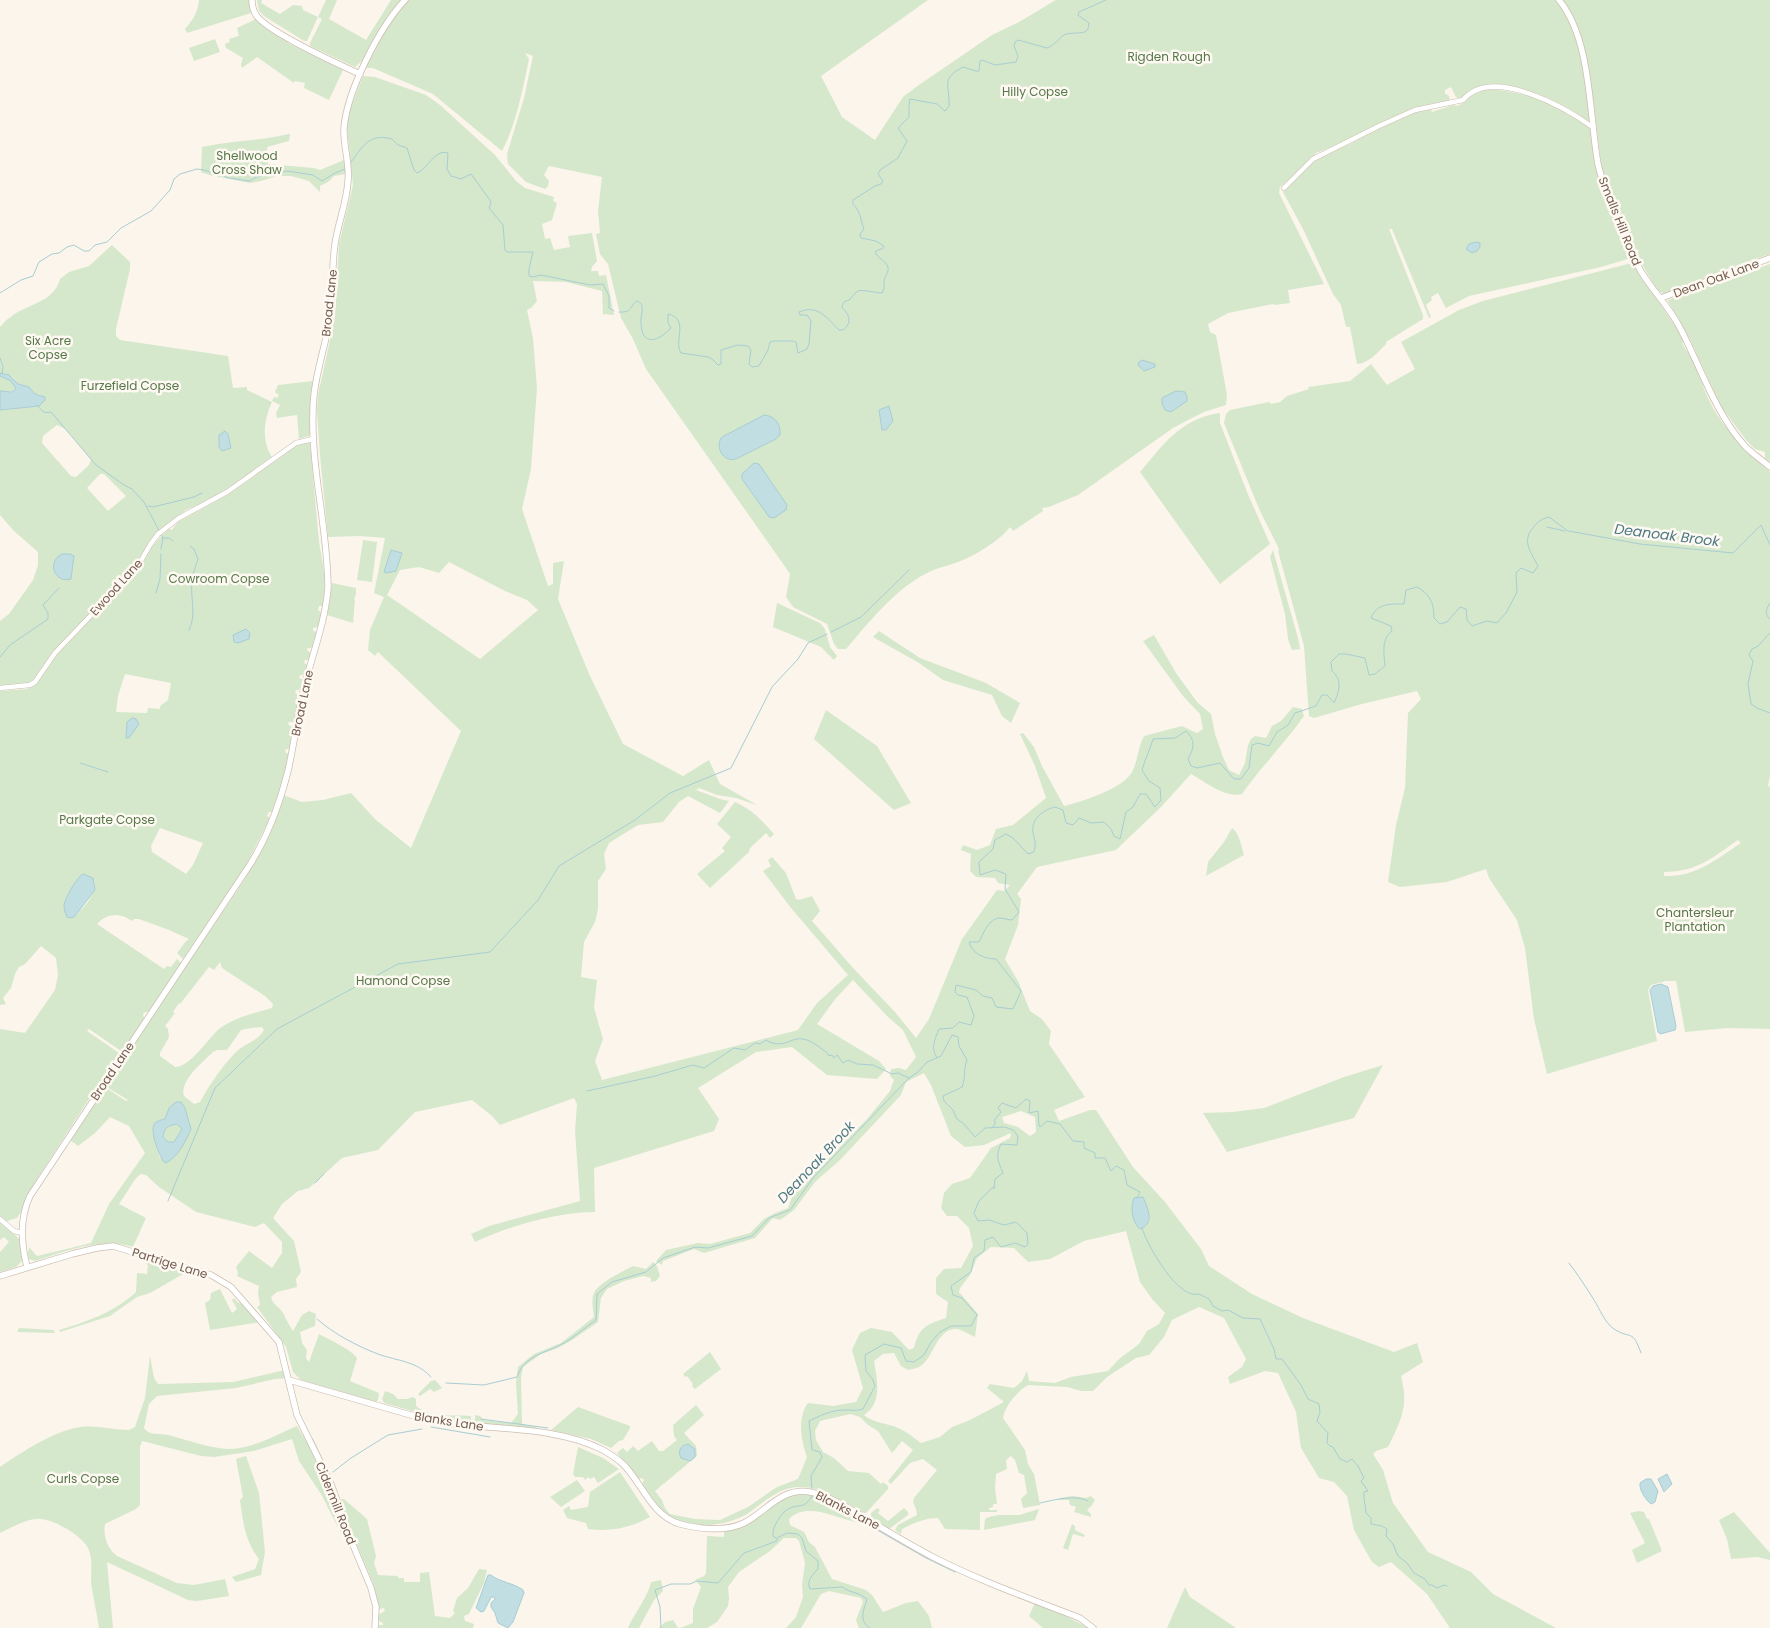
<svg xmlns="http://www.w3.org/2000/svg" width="1770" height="1628" font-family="Poppins,sans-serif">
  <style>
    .green { fill: #d6e8cb; fill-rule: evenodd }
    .water { fill: #c1dee3; stroke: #a8cdd4; fill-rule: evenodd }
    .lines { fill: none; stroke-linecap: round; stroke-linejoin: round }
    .stream { stroke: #a8cdd4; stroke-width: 1 }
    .minor-casing { stroke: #cdbeb2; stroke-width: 5.5 }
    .tertiary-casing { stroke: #cdbeb2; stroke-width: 7 }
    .minor { stroke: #fff; stroke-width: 4.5 }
    .tertiary { stroke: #fff; stroke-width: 5.5 }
    .labels { text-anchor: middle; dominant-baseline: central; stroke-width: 5; stroke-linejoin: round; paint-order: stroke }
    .park-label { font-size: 12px; fill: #567849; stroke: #fef9f2 }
    .street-label { font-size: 12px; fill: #745e50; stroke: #fef9f2 }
    .water-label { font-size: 14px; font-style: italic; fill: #4c7a85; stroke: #fef9f2 }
  </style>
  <rect width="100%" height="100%" fill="#fbf5ec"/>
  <path class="green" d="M 199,0 L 249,0 L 251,13 L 187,33 L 185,29 C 193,20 198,12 199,0 Z
    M 257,0 L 262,0 L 261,3 L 280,14 L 293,5 L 302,6 L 303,10 L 318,17 L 326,0 L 337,0 L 329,19 L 366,40 L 391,0 L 928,0 L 821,76 L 842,117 L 875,140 L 903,97 L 916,87 L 992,35 L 1019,22 L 1056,0 L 1557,0 C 1582,30 1586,83 1591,120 L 1588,121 C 1564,102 1505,75 1475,88 C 1468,90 1465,96 1460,99 L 1456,97 L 1451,87 L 1445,90 L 1445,93 L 1449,96 L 1450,101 L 1429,105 L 1372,127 L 1339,144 L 1316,153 L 1307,164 L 1280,187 L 1279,193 L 1324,284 L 1288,290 L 1290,303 L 1275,305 L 1273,304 L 1228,313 L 1208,324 L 1210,332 L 1216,335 L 1227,395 L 1226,405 L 1204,412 L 1188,420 L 1173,428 L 1078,495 L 1049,507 L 1042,508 L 1043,511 L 1013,531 L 1010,527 C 1001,539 978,554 963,560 C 952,565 938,567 927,573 C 894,590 870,621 846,649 L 838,649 L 834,644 L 827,624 L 793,607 L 786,597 L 790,574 L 786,568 L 646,369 L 633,339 L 621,318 L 608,264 L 600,254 L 596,234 L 600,233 L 598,211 L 602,177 L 549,166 L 544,175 L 549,181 L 548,186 L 545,189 L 526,182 L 508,164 L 507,154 L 524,98 L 533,56 L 525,53 L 529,59 C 523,88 516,125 502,151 L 433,94 L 373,68 L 365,68 L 376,49 L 371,45 L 364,59 L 355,67 L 310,46 L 310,43 L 322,19 L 318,17 L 307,41 L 304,41 L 264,16 L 259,11 Z
    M 1562,0 L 1770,0 L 1770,254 L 1743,263 L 1666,293 L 1662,293 L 1657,290 L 1636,254 L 1639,251 L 1634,248 L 1625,223 L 1602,171 L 1594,106 L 1584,46 L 1579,29 Z
    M 256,18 L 286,39 L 288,43 L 343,70 L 329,100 L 304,88 L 305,83 L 295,81 L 294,83 L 257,57 L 242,68 L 241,64 L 243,58 L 226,48 L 225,44 L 230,42 L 229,39 L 239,36 L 237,28 L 252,21 Z
    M 215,39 L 220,52 L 194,61 L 189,48 Z
    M 363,76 L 375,77 L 426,95 L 440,105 L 495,155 L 516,181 L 525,188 L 554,197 L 553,201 L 557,203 L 552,220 L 542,224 L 545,239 L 550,238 L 554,250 L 570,247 L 568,236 L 592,233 L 597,261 L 592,267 L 591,271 L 598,271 L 599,276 L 606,275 L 614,315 L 603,314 L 602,291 L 566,282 L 533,281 L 537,301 L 531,308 L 527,310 L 533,338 L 537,388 L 531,469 L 522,509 L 548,586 L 553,584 L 553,563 L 564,561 L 558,599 L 590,676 L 623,744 L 683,776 L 709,760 L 720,784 L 757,805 L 736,798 L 717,795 L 699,788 L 696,790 L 720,799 L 729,801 L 720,813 L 688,796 L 679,802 L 663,822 L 638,825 L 609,843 L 604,854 L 606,869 L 598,881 L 598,909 L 595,922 L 584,942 L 581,977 L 597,980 L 594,1008 L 603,1039 L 595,1061 L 602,1080 L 798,1030 L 817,1003 L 848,975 L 791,908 L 763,871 L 771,866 L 768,860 L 772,857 L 786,873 L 796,899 L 799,900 L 812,896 L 820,911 L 812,921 L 854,969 L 895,1012 L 916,1038 L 929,1019 L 962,939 L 997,890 L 1004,891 L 1010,885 L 998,883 L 995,878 L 976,877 L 970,871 L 971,854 L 961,850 L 963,845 L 977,850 L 990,845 L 996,829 L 1013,825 L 1046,798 L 1035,766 L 1020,734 L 1023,733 L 1034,747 L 1042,766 L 1064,806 C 1081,802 1126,788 1133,770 C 1138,759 1138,747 1144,736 L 1182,726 L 1197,733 L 1203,729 L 1200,714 L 1183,696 L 1143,641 L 1154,635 L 1176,673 L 1197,702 L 1211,714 L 1215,734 L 1223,757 L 1229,770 L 1239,775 L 1245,763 L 1248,745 L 1251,739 L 1255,736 L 1266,738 L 1272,726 L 1281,721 L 1293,707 L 1302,709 L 1304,716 C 1285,743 1261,767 1242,794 C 1224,798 1206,782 1191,774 L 1161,807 L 1116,850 L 1037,867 L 1017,894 L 1021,899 L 1018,925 L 1005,959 L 1019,983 L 1030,1011 L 1042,1019 L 1051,1031 L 1049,1044 L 1085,1097 L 1054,1110 L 1059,1121 L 1090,1110 L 1096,1110 L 1133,1167 L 1165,1202 L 1201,1249 L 1209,1266 L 1252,1294 L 1303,1318 L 1394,1352 L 1417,1343 L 1423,1362 L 1401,1376 C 1409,1407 1401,1420 1388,1447 L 1376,1451 L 1373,1454 L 1383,1470 L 1393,1503 L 1428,1552 L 1471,1572 L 1493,1594 L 1556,1628 L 1450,1628 L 1427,1594 L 1391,1562 L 1379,1567 L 1372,1562 L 1354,1530 L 1347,1496 L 1334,1482 L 1319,1478 L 1301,1448 L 1296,1412 L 1278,1373 L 1265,1371 L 1230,1384 L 1228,1377 L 1242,1367 L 1246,1359 L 1224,1318 L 1199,1307 L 1172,1320 L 1164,1337 L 1149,1355 L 1136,1358 L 1107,1377 L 1093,1391 L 1081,1391 L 1067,1387 L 1028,1385 C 1018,1390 1004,1407 1003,1418 L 1025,1450 L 1028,1464 L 1034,1474 L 1040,1505 L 1023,1508 L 1021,1499 L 1027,1493 L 1024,1475 L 1019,1473 L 1015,1460 L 1011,1456 L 1006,1460 L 1007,1469 L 996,1474 L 995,1488 L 997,1504 L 993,1504 L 993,1507 L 989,1508 L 989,1510 L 997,1510 L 997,1512 L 980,1512 L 980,1530 L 945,1529 L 938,1518 C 926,1518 913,1523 902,1529 L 901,1534 L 895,1530 L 898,1525 L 917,1515 L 916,1509 L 913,1502 L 914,1498 L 937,1470 L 923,1459 L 910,1463 L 891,1484 L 888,1481 L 913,1450 L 902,1441 L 892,1453 L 878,1431 L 868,1425 L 860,1417 L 850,1414 L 820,1421 L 815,1431 L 816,1440 L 823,1452 L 834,1458 L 848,1471 L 869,1473 L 881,1484 L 883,1482 L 888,1486 L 888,1489 L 866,1513 L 864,1513 C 845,1503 822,1486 800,1487 C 780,1487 765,1501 750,1512 C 729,1527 686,1531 666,1515 C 656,1507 649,1494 642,1484 L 644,1480 L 642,1478 L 639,1479 L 617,1453 L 623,1448 L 627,1452 L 633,1446 L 638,1451 L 652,1441 L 659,1451 L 663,1451 L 677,1440 L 674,1436 L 673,1425 L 696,1405 L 704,1415 L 684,1433 L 696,1446 L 697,1456 L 655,1491 L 662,1500 L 665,1508 L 670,1514 L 695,1519 L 720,1520 L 748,1507 L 777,1487 L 798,1479 L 807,1457 C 801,1441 797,1417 808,1403 L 833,1406 L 856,1402 L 863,1388 L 852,1350 L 860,1333 L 871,1328 L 892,1332 L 909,1350 L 914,1348 C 919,1327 927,1324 946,1318 L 948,1302 L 936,1294 L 936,1278 L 944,1269 L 961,1268 L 973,1246 L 969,1228 L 957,1216 L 947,1216 L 941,1208 L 944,1193 L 952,1184 L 970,1178 L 991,1148 L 1010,1138 L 1011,1133 L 984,1145 L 965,1147 L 951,1136 L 931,1085 L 924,1073 L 906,1082 L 901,1095 L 840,1160 L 815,1182 L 794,1210 L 780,1220 L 773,1218 L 755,1238 L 704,1253 L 694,1249 L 663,1261 L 662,1265 L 656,1261 L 666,1250 L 698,1243 L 710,1244 L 750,1233 L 764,1219 L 775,1213 L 788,1208 L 793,1194 L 805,1185 L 814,1169 L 825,1162 L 867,1119 L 890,1091 L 894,1080 L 890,1076 L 891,1069 L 899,1068 L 906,1070 L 916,1057 L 903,1030 L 888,1017 L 853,980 L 836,998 L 817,1024 L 879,1061 L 886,1069 L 877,1079 L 827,1075 L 792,1047 L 756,1052 L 698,1088 L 719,1119 L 714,1131 L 594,1168 L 595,1212 C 557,1212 509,1226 475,1242 L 471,1234 L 489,1226 L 580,1201 L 575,1131 L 577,1104 L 574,1098 L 500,1125 L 492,1116 L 472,1100 L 415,1112 L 378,1150 L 342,1158 L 309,1188 L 298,1191 L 282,1204 L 273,1218 L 294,1241 L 301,1272 L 296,1279 L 297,1287 L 277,1292 L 271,1297 C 273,1305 279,1306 283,1313 C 286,1319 289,1325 293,1331 L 302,1315 L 309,1311 L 316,1314 L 315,1326 L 300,1332 L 302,1343 L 307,1350 L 306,1358 L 309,1362 L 319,1334 C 330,1340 352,1350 357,1358 L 350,1381 L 379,1393 L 378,1400 L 376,1402 L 301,1380 L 293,1372 L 286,1347 L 257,1307 L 260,1305 L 258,1293 L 259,1286 L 237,1276 L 238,1272 L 236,1267 L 249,1251 L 272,1268 L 282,1253 L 282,1242 L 264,1223 L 255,1227 L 196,1212 L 159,1187 L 146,1175 L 141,1174 L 136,1178 L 119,1204 L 146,1218 L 133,1247 C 99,1237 68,1251 35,1261 L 29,1259 L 28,1254 L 29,1247 L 37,1256 L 91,1243 L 109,1204 L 145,1153 L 129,1126 L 110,1117 L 95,1133 L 78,1146 L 70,1140 L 105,1087 L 126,1101 L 128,1100 L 105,1086 L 112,1079 L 115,1072 L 124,1059 L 130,1054 L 129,1051 L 245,879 L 265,844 L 283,795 L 302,802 L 323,800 L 351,793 L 376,820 L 411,848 L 461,731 L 378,652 L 375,656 L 368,650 L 370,630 L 384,597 L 374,593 L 385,538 L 359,536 L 328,537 L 320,455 L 317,410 L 318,395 L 335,317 L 339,244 L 353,185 L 347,127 L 349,112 ZM 449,562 L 505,591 L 527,600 L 538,610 L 480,659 L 387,595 L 400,570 L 419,567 L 439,573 ZM 220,962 L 222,968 L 265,996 L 273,1004 L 272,1008 C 255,1013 232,1018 218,1030 C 208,1039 189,1068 175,1067 L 160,1056 L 160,1053 L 169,1037 L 168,1029 L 165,1026 L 175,1013 L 173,1012 L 179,1003 L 180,1004 L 209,967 L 214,970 ZM 251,1028 L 262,1027 L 264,1030 C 259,1040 246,1043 237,1051 C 222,1066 210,1084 200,1102 L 194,1104 L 184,1096 C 179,1081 203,1062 213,1052 L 217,1050 L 227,1050 L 241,1030 ZM 169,1108 L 185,1108 L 190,1123 L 189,1133 L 177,1154 L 160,1158 C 157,1150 149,1128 157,1122 C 160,1120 163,1120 165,1119 ZM 1021,1111 L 1035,1117 L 1036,1132 L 1030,1136 L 1018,1127 L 1004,1123 L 1002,1117 ZM 1126,1231 L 1140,1282 L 1152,1299 L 1165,1313 L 1159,1324 L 1147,1331 L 1139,1344 L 1119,1359 L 1108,1371 L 1071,1377 L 1055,1383 L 1029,1381 L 1027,1371 L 1022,1381 L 1014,1388 L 990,1384 L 987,1388 L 1004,1402 L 968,1421 L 952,1427 L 940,1437 L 921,1443 C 914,1438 906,1431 898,1428 C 887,1423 873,1423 864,1415 C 883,1403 877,1380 874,1361 L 883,1354 L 894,1353 L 901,1366 L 908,1370 C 913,1369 919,1368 923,1364 C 934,1355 938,1327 957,1329 C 963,1330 970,1335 975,1337 L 978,1314 L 959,1292 L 960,1288 L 970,1275 L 977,1258 L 991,1247 L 1014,1248 L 1028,1262 L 1050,1259 L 1084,1241 Z
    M 1486,89 C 1524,91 1563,104 1592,130 L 1596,157 L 1631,258 L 1601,267 L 1469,296 L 1446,308 L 1438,293 L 1431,297 L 1432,300 L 1426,305 L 1431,317 L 1429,318 L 1392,229 L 1389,229 L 1423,315 L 1423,319 L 1386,342 L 1386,344 C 1379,351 1368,364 1357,364 L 1350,327 L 1346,327 L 1341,305 L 1333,294 L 1303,229 L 1283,192 C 1292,182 1302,171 1313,162 C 1325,152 1341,149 1354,142 C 1373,132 1409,109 1431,109 L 1432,112 L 1453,105 L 1457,106 C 1469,101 1469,92 1486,89 Z
    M 288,134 L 290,134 L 289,141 L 267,147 L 268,164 L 314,168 L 320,170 L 344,160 L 346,174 L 334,176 L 328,182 L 320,186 L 320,192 L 309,181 L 291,176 L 277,176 L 261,181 L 250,183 L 209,175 L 201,172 L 202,147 C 231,141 260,141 288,134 Z
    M 112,245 L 130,262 L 130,269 L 116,329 L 116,336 L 120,340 L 228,356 L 233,388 L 247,387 L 247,390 L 272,402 C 264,419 261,441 272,457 L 241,480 L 209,500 L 186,510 L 157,532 L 149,542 L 135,567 L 76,629 L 34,680 L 28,683 L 0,686 L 0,621 L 9,614 L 33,580 L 38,565 L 38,552 L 14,531 L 0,515 L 0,410 L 14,409 L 42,395 L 35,394 L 29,387 L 18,384 L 13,378 L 0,373 L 0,327 C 6,320 13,314 22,310 C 38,302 55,298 60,279 L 69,272 L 89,266 ZM 57,425 L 66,429 L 91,460 L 89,465 L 76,477 L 71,476 L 42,443 L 43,436 ZM 100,474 L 104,474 L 126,496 L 108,511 L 87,488 Z
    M 1632,263 L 1677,329 L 1684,342 L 1682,343 C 1685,350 1691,355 1694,363 C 1699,374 1703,387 1708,398 C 1722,428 1746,451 1770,472 L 1770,776 L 1768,786 L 1770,787 L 1770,1029 L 1727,1028 L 1685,1032 L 1676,981 L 1666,981 L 1651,985 L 1648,990 L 1657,1041 L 1547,1074 L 1534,1019 L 1525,948 L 1517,920 L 1489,878 L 1486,869 L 1447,882 L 1400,887 L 1388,882 L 1396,825 L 1405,788 L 1408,713 L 1421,699 L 1417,691 L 1362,704 L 1314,718 L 1309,716 L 1304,646 L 1278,551 L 1279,549 L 1260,511 L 1224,423 L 1226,414 L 1230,410 L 1269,402 L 1271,404 L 1280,402 L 1287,396 L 1309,389 L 1308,387 L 1350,381 L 1371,364 L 1387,385 L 1415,369 L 1401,342 L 1459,310 L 1483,301 ZM 1738,840 L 1741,843 C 1715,860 1696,877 1664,876 L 1664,872 C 1697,872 1712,858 1738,840 Z
    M 1770,264 L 1770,462 L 1765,458 L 1765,452 L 1755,449 L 1746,440 L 1720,405 L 1690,339 L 1669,303 L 1668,300 Z
    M 0,376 L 11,381 L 16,389 L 15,391 L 0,391 Z
    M 313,381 L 311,434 L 309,436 L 299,439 L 297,415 L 277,418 L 276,413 L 280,405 L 272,401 L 274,397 L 277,398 L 279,395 L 275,392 L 278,385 Z
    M 1220,413 L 1220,423 L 1247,492 L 1270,544 L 1220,584 L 1140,472 C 1164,444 1180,419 1220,413 Z
    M 308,441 L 310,444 L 319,542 L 325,578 L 323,606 L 319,606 L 318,610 L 322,613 L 318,627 L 313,628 L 313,630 L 317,633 L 312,648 L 308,648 L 307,650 L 311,653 L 309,660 L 305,660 L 304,663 L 308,665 L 305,675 L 300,675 L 299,678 L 304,680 L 301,690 L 296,690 L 295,693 L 300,696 L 295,722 L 289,722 L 288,724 L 294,729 L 290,749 L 286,749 L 285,752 L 289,754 L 285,774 L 272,812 L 269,812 L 267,816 L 270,818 L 246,865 L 183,959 L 177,953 L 186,941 L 189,939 L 169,930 L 139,919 L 134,919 L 132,921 C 120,912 107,913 97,924 L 164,969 L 167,966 L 171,967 L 177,959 L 181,963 L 148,1012 L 145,1012 L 143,1014 L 144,1018 L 130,1041 L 121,1051 L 89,1029 L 87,1031 L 119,1053 L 35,1182 C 29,1193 24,1209 17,1218 L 10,1220 L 4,1224 L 20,1240 L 23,1258 L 21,1262 L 16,1267 L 0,1272 L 0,1252 L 9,1242 L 4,1237 L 0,1240 L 0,1029 L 25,1033 L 55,990 L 58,975 L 56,958 L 41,946 L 25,964 L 19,967 L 15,974 L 11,988 L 3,998 L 6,1004 L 0,1005 L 0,691 L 27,689 L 38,681 L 57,654 L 120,588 L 123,589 C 125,580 134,573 142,570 C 141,557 159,537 169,529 L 172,530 L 178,522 L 229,494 L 298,445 ZM 125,674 L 171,683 L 168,700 L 160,706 L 160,709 L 148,708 L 147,713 L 116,712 L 118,696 ZM 160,828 L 203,843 L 193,865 L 186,874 L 152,852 L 151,846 ZM 78,878 L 94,881 C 97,894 84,907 75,916 L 66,899 Z
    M 363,540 L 377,542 L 372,582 L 357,580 Z
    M 1273,550 L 1298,638 L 1300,649 L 1292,650 L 1288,639 L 1285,614 L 1270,557 Z
    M 332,583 L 356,588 L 356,594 L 354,599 L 355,600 L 353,623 L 327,615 Z
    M 777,603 L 820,623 L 825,629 L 830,647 L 837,656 L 834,660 L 821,647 L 773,627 Z
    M 879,631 L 920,658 L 986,683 L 1020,703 L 1011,723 L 1002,716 L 992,695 L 943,680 L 919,663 L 873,637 Z
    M 826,710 L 877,746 L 911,803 L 894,810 L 814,739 Z
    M 735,802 C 751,809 763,821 774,834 L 770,838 L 766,833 L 750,848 L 749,852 L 710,888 L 697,874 L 725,851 L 722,848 L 731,837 L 717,824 Z
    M 1232,828 C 1240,834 1241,846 1244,855 L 1206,876 L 1208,862 L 1224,842 Z
    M 1383,1065 L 1354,1118 L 1227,1152 L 1203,1113 L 1233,1112 L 1264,1108 L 1344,1077 Z
    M 178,1124 L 182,1129 L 174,1142 L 168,1142 L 163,1137 C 164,1127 169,1126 178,1124 Z
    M 144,1258 L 187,1270 L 185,1273 L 150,1293 L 137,1297 L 110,1316 L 60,1332 L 59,1330 C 86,1322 112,1313 134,1294 L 136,1292 L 137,1273 L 147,1274 L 148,1265 L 144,1262 Z
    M 653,1262 L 657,1266 L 660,1276 L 656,1281 L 651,1282 L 651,1278 L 643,1276 L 624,1281 L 607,1289 L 601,1298 L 598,1322 L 572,1340 L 558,1348 L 541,1354 L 523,1367 L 521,1377 L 522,1424 L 537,1427 L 535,1429 L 477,1423 L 475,1421 L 475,1415 L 480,1416 L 483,1420 L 511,1423 L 518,1414 L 516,1383 L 518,1367 L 534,1354 L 561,1343 L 594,1317 C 593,1310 591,1300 594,1293 C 599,1282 622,1272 633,1266 L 646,1269 Z
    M 220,1289 L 232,1313 L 237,1309 L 232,1300 L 234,1298 L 237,1302 L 245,1305 L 260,1322 L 210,1330 L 205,1303 L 210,1300 L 211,1293 Z
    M 19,1328 L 53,1330 L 55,1333 L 17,1332 Z
    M 710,1352 L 721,1369 L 695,1389 L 692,1386 L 693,1384 L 687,1376 L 685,1377 L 683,1374 Z
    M 150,1356 L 154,1378 L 158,1384 L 233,1382 L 285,1370 L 287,1378 L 275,1379 L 236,1388 L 157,1396 L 149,1404 L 144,1428 C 149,1436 160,1433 168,1435 C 188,1440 208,1448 228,1449 C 252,1449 276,1435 297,1426 L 306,1441 L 313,1438 L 328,1470 L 324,1473 L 348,1535 L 344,1539 L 321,1494 L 299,1461 L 292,1439 L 254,1451 L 214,1457 L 201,1456 L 142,1441 L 140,1447 L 140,1505 L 136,1509 L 105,1524 C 103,1536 107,1548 117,1556 L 177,1583 L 194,1585 L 225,1579 L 229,1596 L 197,1601 L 188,1600 L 107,1562 L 113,1628 L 99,1628 C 97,1613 93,1598 91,1582 C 91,1571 93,1558 88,1548 C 82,1535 50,1517 36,1519 C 24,1520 11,1528 0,1533 L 0,1467 C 22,1452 55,1430 81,1427 C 97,1425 113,1430 129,1430 L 135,1427 L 145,1398 Z
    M 435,1380 L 442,1388 L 434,1392 L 430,1389 L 420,1396 L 418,1394 L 431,1381 Z
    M 385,1391 L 393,1394 L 398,1399 L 407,1399 L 413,1397 L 416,1399 L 416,1406 C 431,1419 453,1414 471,1416 L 471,1420 L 470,1421 L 437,1418 L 384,1403 L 382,1399 Z
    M 578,1407 L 630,1426 L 630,1428 L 623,1440 L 619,1441 L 611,1448 L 591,1439 L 551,1430 Z
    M 578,1447 L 603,1458 L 619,1469 L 598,1483 L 594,1477 L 590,1479 L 588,1477 L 585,1480 L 583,1477 L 575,1477 L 573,1474 Z
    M 246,1456 L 259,1493 L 265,1552 L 261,1575 L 236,1582 L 232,1577 L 255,1569 L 259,1559 C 245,1541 243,1522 240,1500 L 243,1497 L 236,1459 Z
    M 620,1472 L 650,1517 C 630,1528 611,1532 588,1529 L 586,1523 L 567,1518 L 563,1510 L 569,1506 L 571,1510 L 588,1507 L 590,1492 Z
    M 577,1480 L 585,1491 L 561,1507 L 550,1497 Z
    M 797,1494 C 822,1494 841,1507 861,1518 L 859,1522 L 856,1522 C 836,1518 806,1501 789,1519 L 790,1525 L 804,1532 L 809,1542 L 815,1547 L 832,1579 L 866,1590 L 872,1595 L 883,1612 L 906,1603 L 918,1601 L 929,1616 L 932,1628 L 859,1628 L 856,1620 L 863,1602 L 861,1598 L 829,1591 L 821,1594 L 801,1628 L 786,1628 L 796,1617 L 803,1597 L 802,1585 L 805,1563 L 799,1541 L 796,1538 L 784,1538 L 770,1551 L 739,1572 L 728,1587 L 729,1599 L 728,1606 L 717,1622 L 707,1628 L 680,1628 L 693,1623 L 693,1609 L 701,1587 L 695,1580 L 704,1576 L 706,1573 L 707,1536 L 724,1537 L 724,1531 C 746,1531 761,1512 778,1501 C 784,1497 791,1496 797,1494 Z
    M 1073,1496 L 1086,1498 L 1091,1496 L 1095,1500 L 1092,1505 L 1087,1510 L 1091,1514 L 1091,1517 L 1074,1512 L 1076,1507 L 1070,1505 L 1069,1500 L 1058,1500 L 1060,1498 Z
    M 341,1499 L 344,1499 L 367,1519 L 376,1556 L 374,1563 L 378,1575 L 398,1576 L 398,1578 L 404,1578 L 404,1582 L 420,1582 L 420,1573 L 429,1572 L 435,1616 L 450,1618 L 455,1613 L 453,1611 L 457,1598 L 468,1588 L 479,1569 L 487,1570 L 484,1583 L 469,1614 L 464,1616 L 465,1621 L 474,1624 L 473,1628 L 378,1628 L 379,1625 L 383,1625 L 383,1623 L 378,1620 L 378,1615 L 385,1611 L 384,1608 L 379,1609 L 378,1607 L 373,1583 L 344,1514 Z
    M 877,1508 L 880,1510 L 878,1513 L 888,1521 L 904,1508 L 908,1512 L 908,1515 L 889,1529 L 871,1518 L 871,1513 Z
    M 1039,1509 L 1035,1520 L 984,1530 L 985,1519 L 989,1517 L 998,1515 L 1019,1515 Z
    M 1639,1511 L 1644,1512 L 1647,1519 L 1649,1519 L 1662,1551 L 1637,1563 L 1632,1550 L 1645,1543 L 1630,1513 Z
    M 1734,1512 L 1770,1553 L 1770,1560 L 1757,1557 L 1731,1559 L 1727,1539 L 1719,1520 Z
    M 1072,1524 L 1075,1526 L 1075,1530 L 1085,1535 L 1084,1537 L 1073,1534 L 1068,1550 L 1063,1548 Z
    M 661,1580 L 663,1591 L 654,1600 L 639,1628 L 628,1628 C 634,1614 649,1595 651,1582 Z
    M 1185,1587 L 1190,1597 L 1236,1628 L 1167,1628 Z
    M 1035,1603 L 1054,1610 L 1089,1628 L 1043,1628 L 1029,1616 Z
    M 673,1620 L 678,1628 L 659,1628 L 665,1622 Z"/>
  <path class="water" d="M 1476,242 L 1480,243 L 1480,247 L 1477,251 L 1472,253 L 1466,249 L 1469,244 Z
    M 1142,360 L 1155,364 L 1155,367 L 1144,371 L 1138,365 L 1139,362 Z
    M 0,373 L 9,375 L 18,384 L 29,387 L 35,394 L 45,397 L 45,400 L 39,406 L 0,410 L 0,391 L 12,392 L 16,389 L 11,381 L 0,376 Z
    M 1176,391 L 1185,392 L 1187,397 L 1187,401 L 1171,412 L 1165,410 L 1162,404 L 1162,398 Z
    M 889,406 L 893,421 L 886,430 L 882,430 L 879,410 Z
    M 764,415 C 776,416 781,425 780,435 L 776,439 L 736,459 C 724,463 714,447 722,437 Z
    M 225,431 L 228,434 L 231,448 L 222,451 L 219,447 L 219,435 Z
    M 754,463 L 759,464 L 787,505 L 786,510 L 774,518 L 769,517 L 742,479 L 742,474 Z
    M 391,550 L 402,553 L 396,571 L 386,573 L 384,572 Z
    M 62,554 L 70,554 L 74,556 L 71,579 C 55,584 46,562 62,554 Z
    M 246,629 L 250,633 L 249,639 L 238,643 L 234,642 L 233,635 Z
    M 132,718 L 136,719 L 139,724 L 129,738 L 126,738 L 127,722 Z
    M 83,874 L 93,878 L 95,890 L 75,916 L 72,918 L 67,917 C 65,913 64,910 64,905 C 65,898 77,877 83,874 Z
    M 1661,984 L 1668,987 L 1676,1026 L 1675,1030 L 1660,1034 L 1658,1032 L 1650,990 L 1653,986 Z
    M 176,1102 L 181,1102 L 185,1108 L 191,1129 C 186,1141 177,1159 165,1163 C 159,1157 150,1132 154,1124 C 156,1121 162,1120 165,1119 L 169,1108 ZM 177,1124 L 182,1129 L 174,1142 L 168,1142 L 163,1137 C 164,1127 168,1126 177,1124 Z
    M 1143,1197 C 1148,1209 1155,1223 1140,1229 C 1132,1222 1130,1208 1134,1198 Z
    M 688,1444 L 695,1449 L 695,1457 L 690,1461 L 681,1458 C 677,1451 681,1445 688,1444 Z
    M 1667,1474 L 1672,1484 L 1664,1492 L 1658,1479 Z
    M 1646,1479 L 1651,1479 L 1658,1491 L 1655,1502 L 1651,1504 C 1646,1500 1639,1490 1640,1483 Z
    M 488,1575 L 491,1575 C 499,1582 514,1583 523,1590 L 524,1593 L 513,1622 L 508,1628 L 498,1623 L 495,1613 L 491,1607 L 491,1603 L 495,1599 L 494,1597 L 491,1597 L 484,1611 L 481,1612 L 476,1608 Z"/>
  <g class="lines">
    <path class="stream" d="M 351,162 C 363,146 369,133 392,139 L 398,145 L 407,148 L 414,170 L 417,173 C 429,168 434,149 448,153 L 447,169 L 451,176 L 461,179 L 471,174 L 490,200 L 491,203 L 489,208 L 503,225 L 505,250 L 507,252 L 533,252 L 529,269 L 529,276 L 532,277 L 541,275 L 590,285 L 603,284 L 609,296 L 609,308 L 614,311
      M 0,293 L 21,280 L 33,276 L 39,262 L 52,254 L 59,253 L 67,247 L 74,245 L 84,251 L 89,251 L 95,245 L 107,242 L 121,228 L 151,211 L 170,190 L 174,179 L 180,174 L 197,169 L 204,170 L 229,178 L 249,181 L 257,177 L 287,171 L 313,175 L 322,181 L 335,173 L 345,169
      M 619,312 C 633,313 629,306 637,301 C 640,303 642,303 642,307 C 643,311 641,315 641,319 C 640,345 655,344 670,329 L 671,328 L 668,323 L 668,314 C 690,319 673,342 681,353 L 708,357 L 712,359 L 718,365 L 721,364 L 721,350 L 738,345 L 748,346 L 751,350 L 749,364 L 752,367 L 759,366 L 768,350 L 770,342 L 773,341 L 793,341 L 796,342 L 798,353 L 807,349 L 809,344 L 811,321 L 807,315 L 800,315 L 799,312 C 818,304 827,318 839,330 L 843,330 C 852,324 850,314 842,308 C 843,301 844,302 849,300 C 852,298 854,293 858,291 C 861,289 876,293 882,293 C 885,288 884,285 884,280 C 885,276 889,272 888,268 C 888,262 877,258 875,252 L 878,250 L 882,249 L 884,246 L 876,241 L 861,238 L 860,234 L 864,229 C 860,219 861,212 853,204 L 853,200 L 875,186 L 881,184 L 883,181 L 878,174 L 880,170 L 898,158 L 907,141 L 898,128 L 909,117 L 909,105 L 910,99 L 937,104 L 945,111 L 949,106 C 950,85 940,79 963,67 L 976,71 L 979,71 L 980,61 L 982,60 L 995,65 L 1016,62 L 1018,56 L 1014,46 L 1015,42 L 1018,40 L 1047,48 C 1055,45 1058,39 1064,35 C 1070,32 1078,34 1085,32 L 1088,29 L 1089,23 L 1078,15 L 1079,12 L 1106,0
      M 0,358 L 3,367 L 2,373
      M 37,405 C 42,410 42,414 51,412 L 96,465 L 124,485 L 132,489 L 144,502 L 163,538 L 161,549
      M 148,506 L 153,507 L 194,497 L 202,493
      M 1547,527 L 1565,531
      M 1569,531 L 1640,544 L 1733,553 L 1761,525 L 1770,545
      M 163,538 L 169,538 L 173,541
      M 156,593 L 160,579 L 161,554
      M 1770,603 C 1766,609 1764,614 1770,619
      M 189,630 C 197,615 190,598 192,582 C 192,575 196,566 198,559 L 194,549 L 190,546
      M 831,632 L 861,617 L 909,570
      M 1770,633 L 1758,646 L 1752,649 L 1749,655 L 1753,661 L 1748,684 L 1751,704 L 1757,708 L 1770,713
      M 0,657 L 10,645 L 48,619 L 48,613 L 43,605 L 59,588
      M 80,763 L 108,772
      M 937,1058 C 930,1048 935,1039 939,1029 L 953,1028 L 959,1022 L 971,1025 L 974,1016 L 967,997 L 958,995 L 955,992 L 956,985 L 976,990 L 983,996 L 992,998 L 996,1007 L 1013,1009 L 1021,991 L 996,959 C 985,959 972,954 969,942 L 979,942 C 983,934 989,918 1000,918 C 1004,918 1008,920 1012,920 L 1019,912 L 1005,889 L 1006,874 L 995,870 L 980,875 L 979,862 L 993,849 L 995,840 L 1006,834 L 1013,838 L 1028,854 L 1034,852 C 1037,840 1034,842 1033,832 C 1031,818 1044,810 1055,807 L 1063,810 L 1066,823 L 1073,825 L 1079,818 L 1091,823 L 1104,822 L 1111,829 L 1114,836 L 1120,839 L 1126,812 L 1133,807 L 1140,794 L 1146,794 L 1155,807 L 1161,800 L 1160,788 L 1149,781 L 1142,770 C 1145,759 1150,750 1153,739 L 1175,738 L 1186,731 C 1196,741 1194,748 1188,759 L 1191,766 L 1197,768 L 1220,763 L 1234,779 L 1241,779 L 1249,768 L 1252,745 L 1258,743 L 1269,746 L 1277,732 L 1288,725 L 1295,713 L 1316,706 L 1322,695 L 1327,695 L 1334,703 C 1339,692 1343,680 1332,671 L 1331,662 L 1339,654 L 1346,654 L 1365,658 L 1369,675 L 1375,674 L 1385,666 C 1384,654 1381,639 1392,631 L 1391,626 L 1371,618 C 1377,603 1390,604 1404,604 L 1406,590 L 1417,587 C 1430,594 1434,603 1434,618 L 1440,624 L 1447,622 L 1460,607 L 1466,609 L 1467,620 L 1472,626 L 1487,621 L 1497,623 L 1506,613 L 1517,592 L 1516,573 L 1521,568 L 1533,573 L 1538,566 C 1531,552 1522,542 1532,529 C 1537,522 1541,519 1549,517 L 1568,531
      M 587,1091 L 655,1076 L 693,1065 L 704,1068 L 734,1048 L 745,1050 L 755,1043 L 760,1044 L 766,1040 C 768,1041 770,1043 773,1043 C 791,1048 794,1029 818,1046 C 822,1050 827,1051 829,1056 L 832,1055 L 834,1058 L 837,1055 L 843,1063 L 848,1060 L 857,1064 L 873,1065 L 892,1074 L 898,1073 L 909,1078
      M 992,1128 L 995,1124 L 995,1119 L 1001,1112 L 998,1108 L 1002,1103 L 1016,1108 L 1026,1099 L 1030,1101 L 1029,1113 L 1038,1111 L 1039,1126 L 1040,1127 L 1047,1121 L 1060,1124 L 1073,1141 L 1084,1142 L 1084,1148 L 1095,1153 L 1095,1158 L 1105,1158 L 1111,1171 L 1116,1166 L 1124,1170 L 1127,1185 L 1140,1192 L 1137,1198
      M 315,1183 L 324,1174
      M 168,1201 L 215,1088 L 277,1029 L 398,964 L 490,952 L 538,900 L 559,866 L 635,820 L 670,793 L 731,768 L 772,687 L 798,659 L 808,643 L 827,634
      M 1142,1228 C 1147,1245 1178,1300 1199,1294 L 1209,1299 L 1213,1306 L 1222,1311 L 1228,1310 L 1243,1318 L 1260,1319 L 1274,1349 L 1276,1359 L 1282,1359 L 1301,1385 L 1308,1399 L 1319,1404 L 1320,1412 L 1317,1421 L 1328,1433 L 1327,1443 L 1330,1446 L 1333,1447 L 1340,1459 L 1347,1462 L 1352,1459 L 1358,1466 L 1364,1478 L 1361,1481 L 1368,1491 L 1364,1492 C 1363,1499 1366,1506 1366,1513 L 1371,1518 L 1371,1524 L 1382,1526 L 1387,1529 L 1386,1536 L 1393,1544 L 1398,1556 L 1407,1563 L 1414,1573 L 1425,1579 L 1429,1585 L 1432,1585 L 1437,1588 L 1444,1585 L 1447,1586
      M 1569,1263 C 1578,1275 1586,1287 1594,1300 C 1600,1309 1604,1322 1614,1329 C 1631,1340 1632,1328 1641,1353
      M 317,1319 C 334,1334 357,1346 378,1354 C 397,1361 417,1361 431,1377
      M 446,1383 L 484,1385 L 517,1377 C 524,1356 543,1354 560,1345 C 573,1339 584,1328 596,1320 L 597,1294 L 612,1282 L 646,1272 L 663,1258 L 695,1247 L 708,1248 L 752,1236 L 769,1218 L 790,1210 L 813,1178 L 909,1078 L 918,1072 L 927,1062 L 941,1056 L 952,1035 L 958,1037 L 959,1046 L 967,1060 C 963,1070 966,1078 962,1087 L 943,1096 L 944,1101 L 953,1110 L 957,1119 L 964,1124 L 975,1137 L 985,1128 L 1005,1127 L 1013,1130 L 1018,1136 L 1017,1145 L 1001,1144 C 995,1156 998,1161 1003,1173 L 995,1179 L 994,1189 L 993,1187 L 979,1201 L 974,1213 L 978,1221 L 989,1220 L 1004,1225 L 1016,1222 L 1027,1233 L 1028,1244 L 1025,1247 L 1015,1243 L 1001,1247 L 993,1237 L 985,1240 L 984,1251 L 974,1258 L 971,1272 L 951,1286 L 953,1295 L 962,1298 L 977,1315 L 971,1326 L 951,1326 L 940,1332 L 931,1342 L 924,1355 L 914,1362 L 906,1361 L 901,1348 L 884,1344 L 865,1355 L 866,1371 L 873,1380 L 875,1386 L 863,1409 C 856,1411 852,1410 844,1410 C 832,1410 819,1416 809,1421 L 812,1450 L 820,1452 L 822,1457 L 811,1476 L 812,1489
      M 481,1419 L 548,1428
      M 431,1427 L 490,1437
      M 333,1472 L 351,1458 L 388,1435 L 422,1429
      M 812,1497 L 830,1503 L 861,1520
      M 1040,1503 C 1054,1500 1075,1494 1088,1501
      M 865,1523 L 926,1558 L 955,1572
      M 776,1538 L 773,1536 C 772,1527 781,1513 788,1509 C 799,1503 804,1510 812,1496
      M 661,1628 L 660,1607 L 655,1590 L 671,1584 L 690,1584 L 697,1581 L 718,1583 L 744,1553 L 777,1541 L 777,1538 L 787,1533 L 798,1534 L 802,1538 L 806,1551 L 818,1561 L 818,1569 C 813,1574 806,1581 810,1589 L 842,1587 L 849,1591 L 859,1594 L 867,1599 C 864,1610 858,1621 870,1628"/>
    <defs>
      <path id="minor" d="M 1284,188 L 1313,159 L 1379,126 L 1415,110 L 1463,100 C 1492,65 1566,108 1594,128
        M 0,688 L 30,685 L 35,682 L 55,653 L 138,566 L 150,545 L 158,534 L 179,518 L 227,492 L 296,443 L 313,439
        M 0,1219 L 14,1231 L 22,1233"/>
      <path id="tertiary" d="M 252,0 C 252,5 253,10 256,15 C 268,32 338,64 360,74
        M 1559,0 C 1592,40 1589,116 1598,164 C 1602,184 1612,203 1619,221 C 1626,239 1632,257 1642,273 C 1653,291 1669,307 1679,326 C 1700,365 1714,411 1744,445 C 1751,453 1762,460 1770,467
        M 1661,298 L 1770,258
        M 27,1267 C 21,1243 19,1219 30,1196 L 251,863 C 268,835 280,803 288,771 C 294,745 297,718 303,692 C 311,658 325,624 328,588 C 328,530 311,470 313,412 C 313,381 324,352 329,323 C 334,297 331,270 335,244 C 338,223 347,202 348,181 C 350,163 343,146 344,128 C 347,91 379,28 405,0
        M 0,1276 L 72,1254 L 97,1248 L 113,1246 L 172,1264 L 201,1272 L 211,1275 L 231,1287 L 279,1342 L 297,1415 L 331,1484 L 353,1545 L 371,1588 L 376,1607 L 375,1628
        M 289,1380 L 428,1420 C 484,1431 552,1424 603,1450 C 610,1454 618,1459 624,1465 C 643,1485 652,1516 680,1524 C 699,1529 726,1532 744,1523 C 766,1512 781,1487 810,1492 C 824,1494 835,1501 848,1508 C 876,1524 904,1542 933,1557 C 980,1581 1031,1599 1080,1618 L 1093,1628"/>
    </defs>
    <use href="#minor" class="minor-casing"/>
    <use href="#tertiary" class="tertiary-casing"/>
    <use href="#minor" class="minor"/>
    <use href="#tertiary" class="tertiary"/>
  </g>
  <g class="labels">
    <g class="park-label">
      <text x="1169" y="56">Rigden Rough</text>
      <text x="1035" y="91">Hilly Copse</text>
      <text x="247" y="155">Shellwood<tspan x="247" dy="14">Cross Shaw</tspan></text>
      <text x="48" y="340">Six Acre<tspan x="48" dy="14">Copse</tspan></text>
      <text x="130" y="385">Furzefield Copse</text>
      <text x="219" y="578">Cowroom Copse</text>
      <text x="107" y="819">Parkgate Copse</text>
      <text x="1695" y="912">Chantersleur<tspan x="1695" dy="14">Plantation</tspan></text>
      <text x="403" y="980">Hamond Copse</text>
      <text x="83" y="1478">Curls Copse</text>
    </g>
    <g class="street-label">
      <text transform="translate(1620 221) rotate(68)">Smalls Hill Road</text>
      <text transform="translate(1716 278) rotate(-20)">Dean Oak Lane</text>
      <text transform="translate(329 303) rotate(-84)">Broad Lane</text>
      <text transform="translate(116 587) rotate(-48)">Ewood Lane</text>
      <text transform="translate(302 703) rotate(-78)">Broad Lane</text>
      <text transform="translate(112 1071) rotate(-56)">Broad Lane</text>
      <text transform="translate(170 1263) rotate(17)">Partrige Lane</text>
      <text transform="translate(449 1421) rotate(9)">Blanks Lane</text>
      <text transform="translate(336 1503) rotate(68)">Cidermill Road</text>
      <text transform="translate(848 1510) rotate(27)">Blanks Lane</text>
    </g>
    <g class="water-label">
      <text transform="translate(1667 535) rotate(7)">Deanoak Brook</text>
      <text transform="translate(816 1162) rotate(-47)">Deanoak Brook</text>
    </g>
  </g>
</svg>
